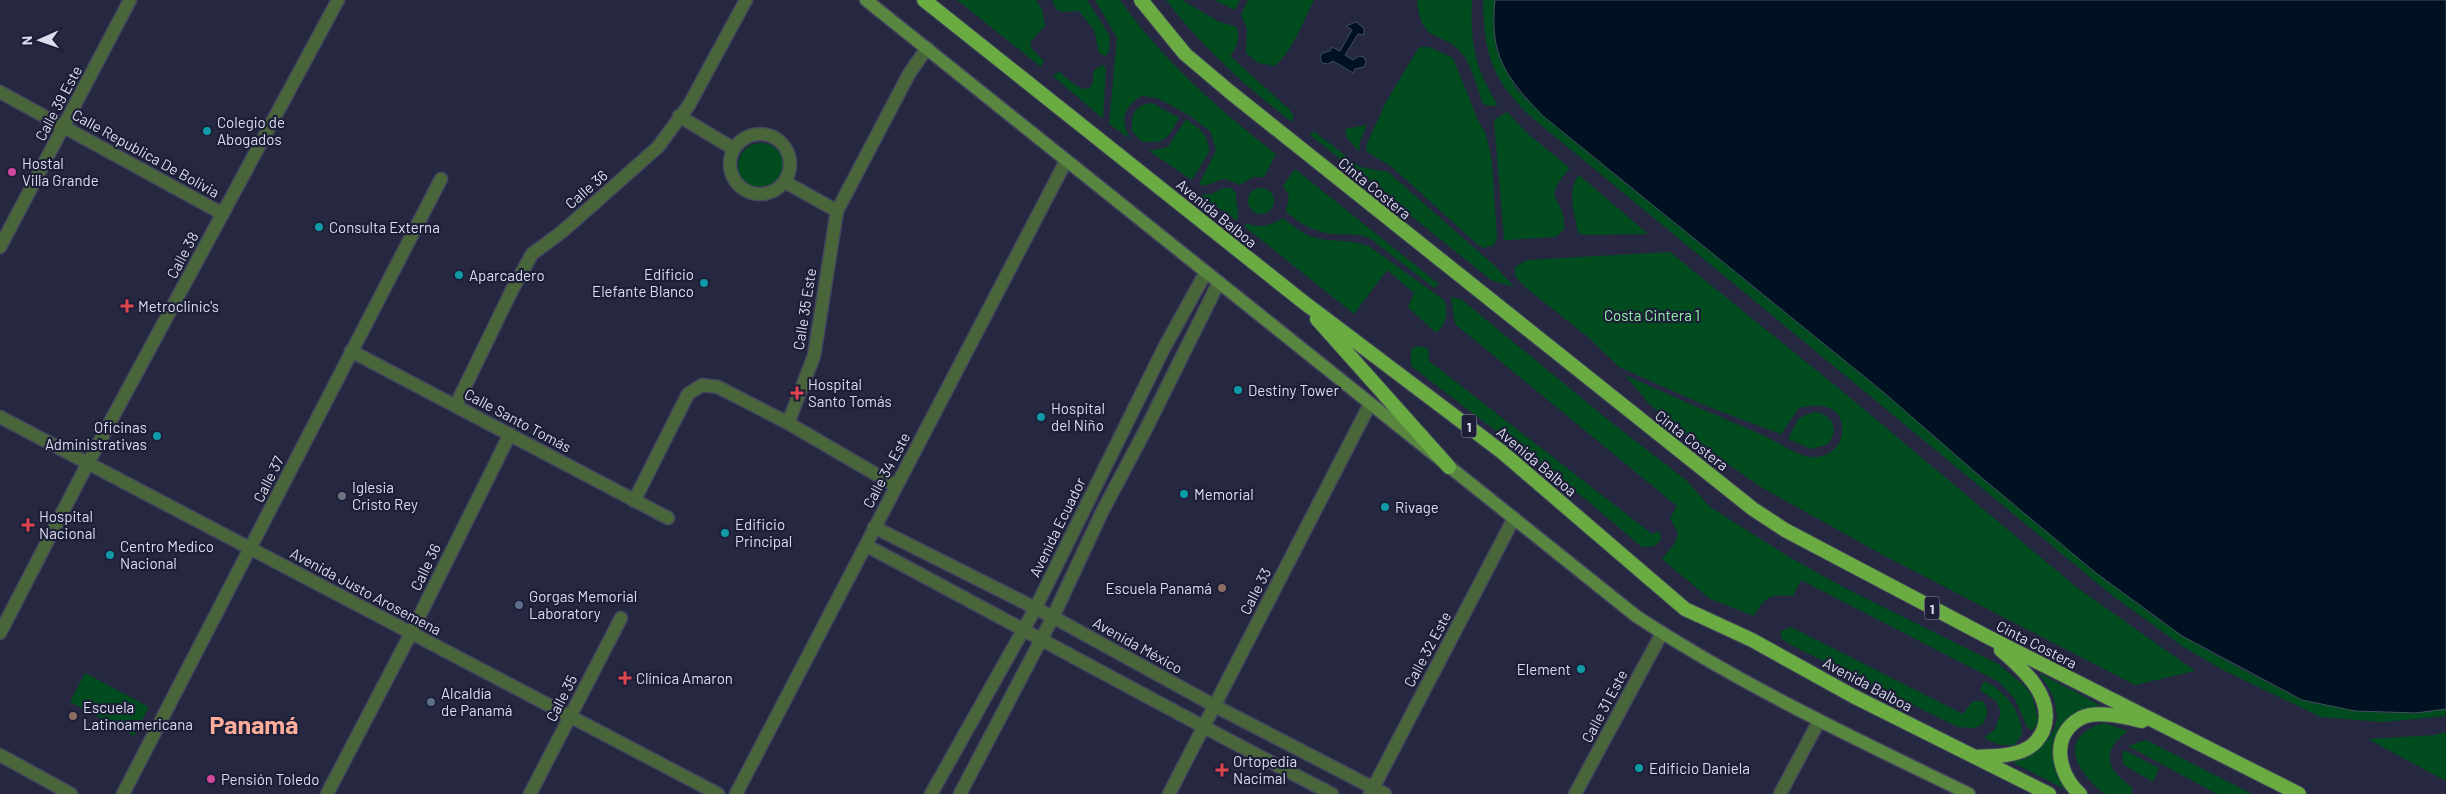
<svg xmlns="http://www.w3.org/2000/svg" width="2446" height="794" font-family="Barlow,sans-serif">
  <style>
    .green { fill: #004c1e }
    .water { fill: #001221; stroke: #424f5e }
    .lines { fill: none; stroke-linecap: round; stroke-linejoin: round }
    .minor-casing { stroke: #43455d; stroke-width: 15 }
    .tertiary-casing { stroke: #43455d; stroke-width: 15 }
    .secondary-casing { stroke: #43455d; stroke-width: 15 }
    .trunk-casing { stroke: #43455d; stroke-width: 16 }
    .minor { stroke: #49663b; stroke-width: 12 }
    .tertiary { stroke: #49663b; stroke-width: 12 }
    .secondary { stroke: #598740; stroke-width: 12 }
    .trunk { stroke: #6aac42; stroke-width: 14 }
    .culture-dot { fill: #0f9aa8; stroke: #1d1e37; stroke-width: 2 }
    .hotel-dot { fill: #d1479c; stroke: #1d1e37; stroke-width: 2 }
    .health-dot { fill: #e0444e; stroke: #1d1e37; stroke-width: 2 }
    .worship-dot { fill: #6b7280; stroke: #1d1e37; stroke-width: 2 }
    .education-dot { fill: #8d6e63; stroke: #1d1e37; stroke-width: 2 }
    .service-dot { fill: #5c6f8a; stroke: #1d1e37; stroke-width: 2 }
    .labels { text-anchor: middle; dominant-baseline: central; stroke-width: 4.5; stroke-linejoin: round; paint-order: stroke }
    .shield { fill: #1d1e37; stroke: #a2a4b7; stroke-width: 1 }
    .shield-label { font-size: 14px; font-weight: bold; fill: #dbddee }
    .street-label { font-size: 15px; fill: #dbddee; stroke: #1d1e37 }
    .poi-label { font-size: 15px; fill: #dbddee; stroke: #1d1e37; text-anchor: start }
    .park-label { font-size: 15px; fill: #93f1a7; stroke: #1d1e37 }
    .town-label { font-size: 25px; font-weight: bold; fill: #fead9b; stroke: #1d1e37 }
  </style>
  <rect width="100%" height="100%" fill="#262841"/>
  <path class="green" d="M 957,0 L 1036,0 L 1042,9 L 1045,26 L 1030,42 L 1032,49 L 1044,61 L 1041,67 Z
    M 1052,0 L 1087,0 L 1110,36 L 1109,52 L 1105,56 L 1099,53 L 1094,30 L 1079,11 L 1062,12 L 1056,9 Z
    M 1095,0 L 1120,0 C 1163,61 1217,108 1276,154 L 1264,177 L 1253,177 L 1240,185 C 1236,184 1232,181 1228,180 C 1217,177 1209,189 1199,184 L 1216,151 L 1211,132 L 1189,115 L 1157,98 L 1141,96 C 1123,108 1120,120 1130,139 L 1109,124 L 1117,38 Z
    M 1166,0 L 1182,0 L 1218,21 L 1236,27 C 1241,37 1237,48 1230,56 L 1289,109 L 1294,116 L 1292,122 C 1245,86 1202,47 1166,0 Z
    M 1214,0 L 1240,0 L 1235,10 Z
    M 1248,0 L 1314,0 C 1303,22 1293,50 1275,66 L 1258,63 L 1246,53 L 1247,28 L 1241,15 Z
    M 1417,0 L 1472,0 C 1470,44 1475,68 1498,105 L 1490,106 L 1483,104 C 1478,91 1472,67 1464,56 C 1444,28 1421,48 1417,0 Z
    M 1483,0 L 1495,0 L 1496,49 L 1517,90 L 1543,116 L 1882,391 L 2013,504 L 2143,608 L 2187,639 L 2241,669 L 2302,700 L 2313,703 L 2355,711 L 2391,713 L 2446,709 L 2446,716 L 2383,722 L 2321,717 L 2223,670 L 2182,646 L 2113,596 L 1530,116 C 1491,78 1484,53 1483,0 Z
    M 1419,47 L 1429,47 L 1453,58 L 1478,120 L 1486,134 L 1492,162 L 1497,238 L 1494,245 L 1484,248 L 1477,244 L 1392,167 L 1367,152 L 1366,146 L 1386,102 Z
    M 1102,65 L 1106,68 L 1103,119 L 1053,76 L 1059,72 C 1065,75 1087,101 1093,82 C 1094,78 1092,74 1094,70 Z
    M 1152,103 L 1179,118 C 1168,138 1165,145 1141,141 L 1132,131 C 1131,114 1135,105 1152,103 Z
    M 1507,112 L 1528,134 L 1570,168 C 1538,204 1566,194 1564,229 L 1556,237 L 1504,240 L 1494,120 Z
    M 1186,119 C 1199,129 1209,134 1209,152 L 1192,180 L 1149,151 L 1168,147 Z
    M 1367,125 L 1360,141 L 1359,152 L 1347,138 L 1345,129 Z
    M 1315,132 L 1360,167 L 1388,172 L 1496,267 L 1514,287 L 1491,280 L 1309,134 Z
    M738 166a23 23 0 1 1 46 0a23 23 0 1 1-46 0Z
    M 1295,169 L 1439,284 L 1434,288 L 1371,239 C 1357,232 1347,235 1332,234 C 1314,232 1300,223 1286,212 L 1289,195 L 1283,186 Z
    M 1579,175 L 1648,234 L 1584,235 L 1578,233 C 1575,214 1566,190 1579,175 Z
    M 1223,188 L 1231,188 L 1236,193 C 1235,203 1240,212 1237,221 L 1200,195 L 1211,194 Z
    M1248 201a13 13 0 1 1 26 0a13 13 0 1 1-26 0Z
    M 1283,218 C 1292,225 1301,233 1312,237 C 1331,243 1351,238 1370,247 L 1444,300 C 1449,313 1446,325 1436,333 L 1408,307 L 1414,293 L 1387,270 L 1354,314 L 1244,226 L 1247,224 C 1261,228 1270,226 1283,218 Z
    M 1670,252 L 1848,396 L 2075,586 L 2195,671 L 2135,685 L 1883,555 L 1761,487 L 1698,443 L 1650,405 L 1625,375 C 1671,396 1718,416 1765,436 C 1780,443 1800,459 1817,457 C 1834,455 1844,442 1842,425 C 1839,403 1815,404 1799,408 L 1781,434 L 1709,407 L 1619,367 L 1588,337 L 1525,287 L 1515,276 L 1515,267 L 1527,260 Z
    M 1451,297 L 1461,299 L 1612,423 L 1686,480 L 1710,507 L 1789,557 L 1845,588 L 1998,664 L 2024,685 L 2032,696 L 2039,722 L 2032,731 L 2027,727 L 2015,699 L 1999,682 L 1801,580 L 1793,596 C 1770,594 1766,596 1754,616 L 1710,599 L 1662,559 L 1675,543 L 1678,533 L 1670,518 L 1677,506 L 1455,324 Z
    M 1416,346 L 1428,348 L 1429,361 L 1652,534 L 1659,531 L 1661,535 L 1660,541 L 1654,546 L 1642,547 L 1589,502 L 1411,366 L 1411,350 Z
    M 1814,412 C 1833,414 1841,432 1826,445 L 1811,449 L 1788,439 L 1799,418 Z
    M 1791,627 L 1963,714 L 1973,701 L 1982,701 C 1990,708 1987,714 1984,723 L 1975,728 L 1958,727 L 1791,645 L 1781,638 L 1781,631 Z
    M 85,673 L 149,707 L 134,736 L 70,702 Z
    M 2039,673 L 2100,705 L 2082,711 L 2062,729 L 2072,793 L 2012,762 C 2040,752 2067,732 2053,697 C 2050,689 2044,681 2039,673 Z
    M 1984,681 C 2005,691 2021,710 2022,734 L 2015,745 L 2000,745 L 1984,738 L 1995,729 L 2001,712 L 1996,701 L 1980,690 Z
    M 2104,723 L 2128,731 C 2100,751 2106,770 2132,787 L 2132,794 L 2105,794 C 2076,772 2056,737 2104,723 Z
    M 2446,732 L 2446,781 L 2368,739 L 2435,735 Z
    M 2146,740 L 2252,794 L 2217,794 L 2128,746 Z
    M 2124,750 L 2159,768 L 2153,782 L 2124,765 L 2122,757 Z"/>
  <path class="water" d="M 1495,0 L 2446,0 L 2446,709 L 2416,713 L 2355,711 L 2302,700 L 2182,636 L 2096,573 L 1982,478 L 1882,391 L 1543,116 C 1506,78 1489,55 1495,0 Z
    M 1356,22 L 1364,28 L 1364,35 L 1358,34 L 1345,55 L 1353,60 L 1359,56 L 1364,57 L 1366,62 L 1364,67 L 1355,69 L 1353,73 L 1333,61 L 1328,64 L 1322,63 L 1320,57 L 1322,53 L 1330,51 L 1332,47 L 1340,51 L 1352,30 L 1346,26 Z"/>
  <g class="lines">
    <defs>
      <path id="minor" d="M 0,92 L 223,214
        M 679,116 L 734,149
        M730 164a30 30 0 1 1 60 0a30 30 0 1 1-60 0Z
        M 785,182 L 837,211
        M 0,247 L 130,0
        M 351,351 L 668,518
        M 456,405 L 512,290 L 532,254 L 563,231 L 658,147 L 689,105 L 746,0
        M 788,423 L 814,356 L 837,211 L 909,74 L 927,48
        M 634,501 L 688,394 L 702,385 L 718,387 L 788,423 L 896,486
        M 874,527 L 1053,617 L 1215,706 L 1385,794
        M 867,546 C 1022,628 1176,714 1332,794
        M 0,633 L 88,463 L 338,0
        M 123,794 L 441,179
        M 327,794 L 411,633 L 510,434
        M 530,794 L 621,618
        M 736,794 L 1066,161
        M 931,794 L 1035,609 L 1164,348 L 1206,272
        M 960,794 L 1053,617 L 1102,512 L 1146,429 L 1219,282
        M 1169,794 L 1370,404
        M 1370,794 L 1514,518
        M 1575,794 L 1662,633
        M 1780,794 L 1819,721"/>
      <path id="tertiary" d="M 0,417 L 718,794
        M 0,755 L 71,794"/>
      <path id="secondary" d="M 866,0 L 1636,616 C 1741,685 1856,739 1969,794"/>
      <path id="trunk" d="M 924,0 L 1302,301 L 1502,452 L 1685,609 L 1752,640 L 1853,696 L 2049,794
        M 1141,0 L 1185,54 L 1230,92 L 1753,509 L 1785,530 L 1986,636 L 2299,794
        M 1317,319 L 1449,467
        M 1975,757 C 1992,756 2012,757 2028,748 C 2035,744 2040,737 2043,731 C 2056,698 2023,669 2001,650
        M 2080,794 C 2058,775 2049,735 2081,718 C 2097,710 2125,717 2142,721"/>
    </defs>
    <use href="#minor" class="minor-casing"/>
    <use href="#tertiary" class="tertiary-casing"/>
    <use href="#secondary" class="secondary-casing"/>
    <use href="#trunk" class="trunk-casing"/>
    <use href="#minor" class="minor"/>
    <use href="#tertiary" class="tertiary"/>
    <use href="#secondary" class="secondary"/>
    <use href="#trunk" class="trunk"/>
  </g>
  <g class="culture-dot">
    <circle cx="207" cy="131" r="5"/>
    <circle cx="319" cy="227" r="5"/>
    <circle cx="459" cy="275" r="5"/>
    <circle cx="704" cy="283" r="5"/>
    <circle cx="1238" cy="390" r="5"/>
    <circle cx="1041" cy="417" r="5"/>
    <circle cx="157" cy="436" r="5"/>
    <circle cx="1184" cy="494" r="5"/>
    <circle cx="1385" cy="507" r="5"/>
    <circle cx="725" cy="533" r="5"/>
    <circle cx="110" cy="555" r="5"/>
    <circle cx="1581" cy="669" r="5"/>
    <circle cx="1639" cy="768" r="5"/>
  </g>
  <g class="hotel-dot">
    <circle cx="12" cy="172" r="5"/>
    <circle cx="211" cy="779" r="5"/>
  </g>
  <g class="health-dot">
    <path d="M124.5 298.5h5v5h5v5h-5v5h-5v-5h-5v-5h5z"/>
    <path d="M794.5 385.5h5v5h5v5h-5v5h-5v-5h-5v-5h5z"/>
    <path d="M25.5 517.5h5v5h5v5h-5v5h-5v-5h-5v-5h5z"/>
    <path d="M622.5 670.5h5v5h5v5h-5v5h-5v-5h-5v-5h5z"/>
    <path d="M1219.5 762.5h5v5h5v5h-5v5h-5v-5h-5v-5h5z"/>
  </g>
  <circle class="worship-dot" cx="342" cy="496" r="5"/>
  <g class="education-dot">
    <circle cx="1222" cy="588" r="5"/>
    <circle cx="73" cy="716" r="5"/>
  </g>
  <g class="service-dot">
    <circle cx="519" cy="605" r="5"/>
    <circle cx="431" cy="702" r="5"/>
  </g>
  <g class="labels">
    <g class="shield">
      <rect x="1461.5" y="414.5" width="15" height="23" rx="4"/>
      <rect x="1924.5" y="596.5" width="15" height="23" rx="4"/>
    </g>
    <g class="shield-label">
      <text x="1469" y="426">1</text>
      <text x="1932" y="608">1</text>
    </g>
    <g class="street-label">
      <text transform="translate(58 103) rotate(-62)">Calle 39 Este</text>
      <text transform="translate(146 153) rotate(29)">Calle Republica De Bolivia</text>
      <text transform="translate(1375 188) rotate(39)">Cinta Costera</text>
      <text transform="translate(586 189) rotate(-41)">Calle 36</text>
      <text transform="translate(1217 213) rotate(39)">Avenida Balboa</text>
      <text transform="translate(182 255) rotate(-62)">Calle 38</text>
      <text transform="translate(804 309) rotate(-81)">Calle 35 Este</text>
      <text transform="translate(518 420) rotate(28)">Calle Santo Tomás</text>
      <text transform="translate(1692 440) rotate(38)">Cinta Costera</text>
      <text transform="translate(1537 461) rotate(40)">Avenida Balboa</text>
      <text transform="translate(886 470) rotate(-62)">Calle 34 Este</text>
      <text transform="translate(268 479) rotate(-63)">Calle 37</text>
      <text transform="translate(1057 527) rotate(-64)">Avenida Ecuador</text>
      <text transform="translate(425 567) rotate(-64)">Calle 36</text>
      <text transform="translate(366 591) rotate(28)">Avenida Justo Arosemena</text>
      <text transform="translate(1255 591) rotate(-63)">Calle 33</text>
      <text transform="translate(2037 644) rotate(27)">Cinta Costera</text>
      <text transform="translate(1138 645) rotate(29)">Avenida México</text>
      <text transform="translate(1427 649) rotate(-62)">Calle 32 Este</text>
      <text transform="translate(1868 684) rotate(28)">Avenida Balboa</text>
      <text transform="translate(561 698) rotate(-63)">Calle 35</text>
      <text transform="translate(1604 706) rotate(-62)">Calle 31 Este</text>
    </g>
    <g class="poi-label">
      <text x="217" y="122">Colegio de<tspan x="217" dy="17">Abogados</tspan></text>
      <text x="22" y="163">Hostal<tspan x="22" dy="17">Villa Grande</tspan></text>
      <text x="329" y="227">Consulta Externa</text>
      <text x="694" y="274" text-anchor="end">Edificio<tspan x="694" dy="17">Elefante Blanco</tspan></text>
      <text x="469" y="275">Aparcadero</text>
      <text x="138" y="306">Metroclinic's</text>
      <text x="808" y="384">Hospital<tspan x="808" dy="17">Santo Tomás</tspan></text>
      <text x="1248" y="390">Destiny Tower</text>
      <text x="1051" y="408">Hospital<tspan x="1051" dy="17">del Niño</tspan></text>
      <text x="147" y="427" text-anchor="end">Oficinas<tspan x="147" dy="17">Administrativas</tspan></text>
      <text x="352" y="487">Iglesia<tspan x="352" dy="17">Cristo Rey</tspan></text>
      <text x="1194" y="494">Memorial</text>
      <text x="1395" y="507">Rivage</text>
      <text x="39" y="516">Hospital<tspan x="39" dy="17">Nacional</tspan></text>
      <text x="735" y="524">Edificio<tspan x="735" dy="17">Principal</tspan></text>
      <text x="120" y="546">Centro Medico<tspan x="120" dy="17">Nacional</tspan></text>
      <text x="1212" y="588" text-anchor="end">Escuela Panamá</text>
      <text x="529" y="596">Gorgas Memorial<tspan x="529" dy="17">Laboratory</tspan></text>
      <text x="1571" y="669" text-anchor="end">Element</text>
      <text x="636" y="678">Clínica Amaron</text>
      <text x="441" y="693">Alcaldía<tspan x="441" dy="17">de Panamá</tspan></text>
      <text x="83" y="707">Escuela<tspan x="83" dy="17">Latinoamericana</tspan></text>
      <text x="1233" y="761">Ortopedia<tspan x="1233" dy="17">Nacimal</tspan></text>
      <text x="1649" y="768">Edificio Daniela</text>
      <text x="221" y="779">Pensión Toledo</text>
    </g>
    <g class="park-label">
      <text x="1652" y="315">Costa Cintera 1</text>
    </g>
    <g class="town-label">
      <text x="254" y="724">Panamá</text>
    </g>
  </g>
  <g transform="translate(40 40) rotate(268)" stroke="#1d1e37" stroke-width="4" paint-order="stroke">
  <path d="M0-4L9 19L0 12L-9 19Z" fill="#dbddee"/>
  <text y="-8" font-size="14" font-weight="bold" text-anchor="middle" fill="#dbddee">N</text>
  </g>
</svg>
